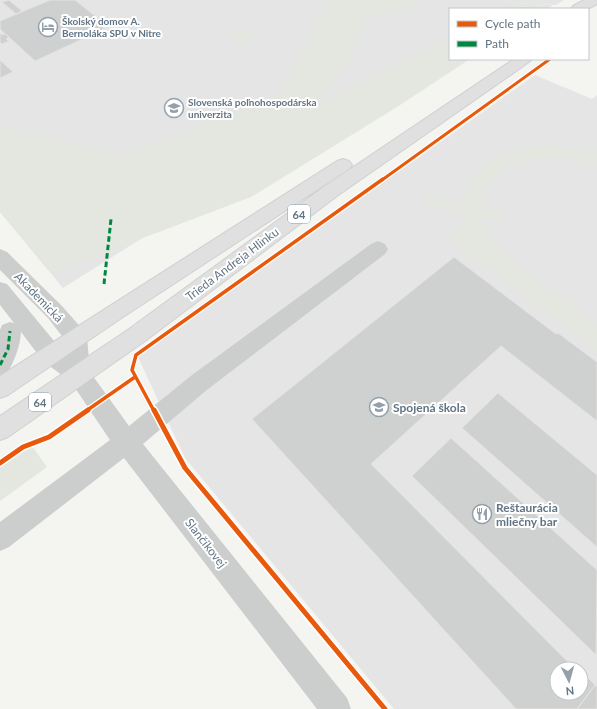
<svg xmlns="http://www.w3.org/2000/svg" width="597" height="709" font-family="Lato,sans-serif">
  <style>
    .built { fill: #e4e5e4; fill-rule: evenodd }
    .green { fill: #e3e7df }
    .building { fill: #cfd0d0; stroke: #e3e3e1 }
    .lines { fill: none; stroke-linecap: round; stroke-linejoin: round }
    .major-casing { stroke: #cfd0d0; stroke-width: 2 }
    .minor { fill: #cccece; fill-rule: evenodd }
    .major { fill: #e0e0e1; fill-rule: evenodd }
    .quiet { stroke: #00873e; stroke-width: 3; stroke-dasharray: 5.5 3; stroke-linecap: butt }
    .cycleway-far2-casing { stroke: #fff; stroke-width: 5 }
    .cycleway-far1-casing { stroke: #fff; stroke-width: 6 }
    .cycleway-casing { stroke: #fff; stroke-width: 8 }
    .cycleway-far2 { stroke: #e8590c; stroke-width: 3 }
    .cycleway-far1 { stroke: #e8590c; stroke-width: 3.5 }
    .cycleway { stroke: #e8590c; stroke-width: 5 }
    .labels { text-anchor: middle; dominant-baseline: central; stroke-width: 4; stroke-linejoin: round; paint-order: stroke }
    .far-poi-label { font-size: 10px; font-weight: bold; fill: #617484; stroke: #fff; text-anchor: start }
    .shield { fill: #fff; stroke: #909ea9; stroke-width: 1 }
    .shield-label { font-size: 11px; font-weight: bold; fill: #617484 }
    .street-label { font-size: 12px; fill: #617484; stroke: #fff }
    .poi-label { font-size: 12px; font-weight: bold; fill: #617484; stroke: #fff; text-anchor: start }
  </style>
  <rect width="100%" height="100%" fill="#f4f4f1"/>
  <path class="built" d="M 0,0 L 564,0 L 556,5 L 515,3 L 506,9 L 450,9 L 450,44 L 63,288 L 0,212 Z
    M 535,75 L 592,99 L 597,95 L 597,709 L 394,709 L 185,458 L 138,357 ZM 557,669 L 581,669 L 581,693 L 557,693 Z"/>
  <path class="green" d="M 330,0 L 414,0 L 426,4 L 364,19 L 355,51 L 313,107 L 450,37 L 450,59 L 470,59 L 397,107 L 251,197 L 51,273 L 0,212 L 0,131 L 5,128 L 125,155 L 278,95 Z
    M 515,3 L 553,5 L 547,9 L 504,9 Z
    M 250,30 L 254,39 L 234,42 L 231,33 Z
    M 550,146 L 564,147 L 592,153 L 597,149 L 597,166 C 564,154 513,151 490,184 C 486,190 482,198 482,207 L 503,211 L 501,221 L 483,217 C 485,234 497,247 508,258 L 597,323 L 597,351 L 444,237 L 460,224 L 467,229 L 464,213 L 426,205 L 428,197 L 463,203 C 475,158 507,148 550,146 Z
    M 32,446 L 47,467 L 0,501 L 0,468 Z"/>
  <path class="building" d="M 9,0 L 22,11 L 16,14 L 2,2 Z
    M 50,0 L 75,0 L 104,23 L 104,26 L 102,30 L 35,61 L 0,29 L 0,21 Z
    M 0,33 L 2,35 L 5,34 L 9,37 L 6,39 L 9,41 L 2,44 L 0,42 Z
    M 0,60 L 13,72 L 0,78 Z
    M 454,257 L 556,334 L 558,333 L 597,362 L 597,421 L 501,346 L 371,464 L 575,669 L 557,669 L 557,693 L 581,693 L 582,672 L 595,685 L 577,709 L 516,709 L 252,419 Z
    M 498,393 L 597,475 L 597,547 L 462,428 Z
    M 451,438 L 597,570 L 596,655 L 412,476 Z
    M 595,685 L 597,687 L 597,709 L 577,709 Z"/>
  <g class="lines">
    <defs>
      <path id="major" d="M 584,0 L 597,0 L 597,4 L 588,9 L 571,9 L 573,6 Z
        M 514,59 L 532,59 L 529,62 L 337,196 L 145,341 L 8,437 L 0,440 L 0,416 L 129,329 L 325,186 Z
        M 343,159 L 349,161 L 352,165 L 349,169 L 123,317 L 8,395 L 0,398 L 0,376 L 337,161 Z"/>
    </defs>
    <use href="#major" class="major-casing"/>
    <path class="minor" d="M 378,241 L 385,244 L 388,249 L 385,254 L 208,389 L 143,444 L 347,698 L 351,709 L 317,709 L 124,458 L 9,547 L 0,551 L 0,522 L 110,440 L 71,382 L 43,361 L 21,332 C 20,347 15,359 8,372 L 0,375 L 0,330 L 2,325 L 10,322 L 14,323 L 0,305 L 0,282 L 7,284 L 59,347 L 66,353 L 65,340 L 48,318 L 0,270 L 0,249 L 7,252 L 62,306 L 84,331 L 87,337 L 90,372 L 129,426 L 192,375 L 371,244 Z"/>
    <use href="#major" class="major"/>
    <path class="quiet" d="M 104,284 L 111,219
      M 0,365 L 8,349 L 10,331"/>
    <defs>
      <path id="cycleway-far2" d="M 382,180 L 550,59"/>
      <path id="cycleway-far1" d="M 86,411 L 135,377
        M 154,411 L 132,370 L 136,355 L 383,179"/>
      <path id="cycleway" d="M 154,410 L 185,468 L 385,709
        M 0,463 L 23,447 L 49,437 L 88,410"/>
    </defs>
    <use href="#cycleway-far2" class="cycleway-far2-casing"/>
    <use href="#cycleway-far1" class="cycleway-far1-casing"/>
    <use href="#cycleway" class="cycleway-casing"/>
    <use href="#cycleway-far2" class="cycleway-far2"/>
    <use href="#cycleway-far1" class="cycleway-far1"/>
    <use href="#cycleway" class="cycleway"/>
  </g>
  <defs>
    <symbol id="hotel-ring" viewBox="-11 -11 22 22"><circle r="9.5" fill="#fff" stroke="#94a1aa" stroke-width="1.5"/><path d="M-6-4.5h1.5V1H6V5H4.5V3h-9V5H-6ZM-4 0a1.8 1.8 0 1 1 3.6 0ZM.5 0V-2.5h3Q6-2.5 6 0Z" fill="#94a1aa"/></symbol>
    <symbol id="university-ring" viewBox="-11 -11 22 22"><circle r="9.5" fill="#fff" stroke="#94a1aa" stroke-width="1.5"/><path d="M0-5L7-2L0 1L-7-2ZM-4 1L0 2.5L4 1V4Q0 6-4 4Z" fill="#94a1aa"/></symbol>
    <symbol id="school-ring" viewBox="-11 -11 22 22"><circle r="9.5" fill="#fff" stroke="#94a1aa" stroke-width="1.5"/><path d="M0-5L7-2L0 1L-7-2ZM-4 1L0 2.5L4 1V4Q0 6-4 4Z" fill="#94a1aa"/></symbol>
    <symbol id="restaurant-ring" viewBox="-11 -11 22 22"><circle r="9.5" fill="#fff" stroke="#94a1aa" stroke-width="1.5"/><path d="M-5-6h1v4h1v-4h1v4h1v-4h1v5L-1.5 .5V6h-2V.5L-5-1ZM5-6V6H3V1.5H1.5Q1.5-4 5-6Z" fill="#94a1aa"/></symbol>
  </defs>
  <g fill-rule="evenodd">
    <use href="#hotel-ring" x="37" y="16" width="22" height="22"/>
    <use href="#university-ring" x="163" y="97" width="22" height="22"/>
    <use href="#school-ring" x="368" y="396" width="22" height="22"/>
    <use href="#restaurant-ring" x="471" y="503" width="22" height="22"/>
  </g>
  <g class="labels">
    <g class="far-poi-label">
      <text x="62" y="21">Školský domov A.<tspan x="62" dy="12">Bernoláka SPU v Nitre</tspan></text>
      <text x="188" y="102">Slovenská poľnohospodárska<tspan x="188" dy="12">univerzita</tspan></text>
    </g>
    <g class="shield">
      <rect x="288" y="205" width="22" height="18" rx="3"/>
      <rect x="29" y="393" width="22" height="18" rx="3"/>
    </g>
    <g class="shield-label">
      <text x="299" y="214">64</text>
      <text x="40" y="402">64</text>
    </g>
    <g class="street-label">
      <text transform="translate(232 264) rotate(-37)">Trieda Andreja Hlinku</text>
      <text transform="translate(39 297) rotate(46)">Akademická</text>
      <text transform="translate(206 543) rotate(52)">Slančíkovej</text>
    </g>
    <g class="poi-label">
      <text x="393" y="407">Spojená škola</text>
      <text x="496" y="507">Reštaurácia<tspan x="496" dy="14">mliečny bar</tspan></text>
    </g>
  </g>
  <rect x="449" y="8" width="140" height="52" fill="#ffffff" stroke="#c0c7ce"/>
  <rect x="457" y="21" width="20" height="6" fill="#e8590c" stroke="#c0c7ce"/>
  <text x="485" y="28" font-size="12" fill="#617484">Cycle path</text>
  <rect x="457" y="41" width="20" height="6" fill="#00873e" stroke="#c0c7ce"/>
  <text x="485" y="48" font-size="12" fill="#617484">Path</text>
  <g transform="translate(569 681) rotate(174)"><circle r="19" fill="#ffffff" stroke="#c0c7ce"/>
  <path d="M0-3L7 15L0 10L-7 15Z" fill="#94a1aa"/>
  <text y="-6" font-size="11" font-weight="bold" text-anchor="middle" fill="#617484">N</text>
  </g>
</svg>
